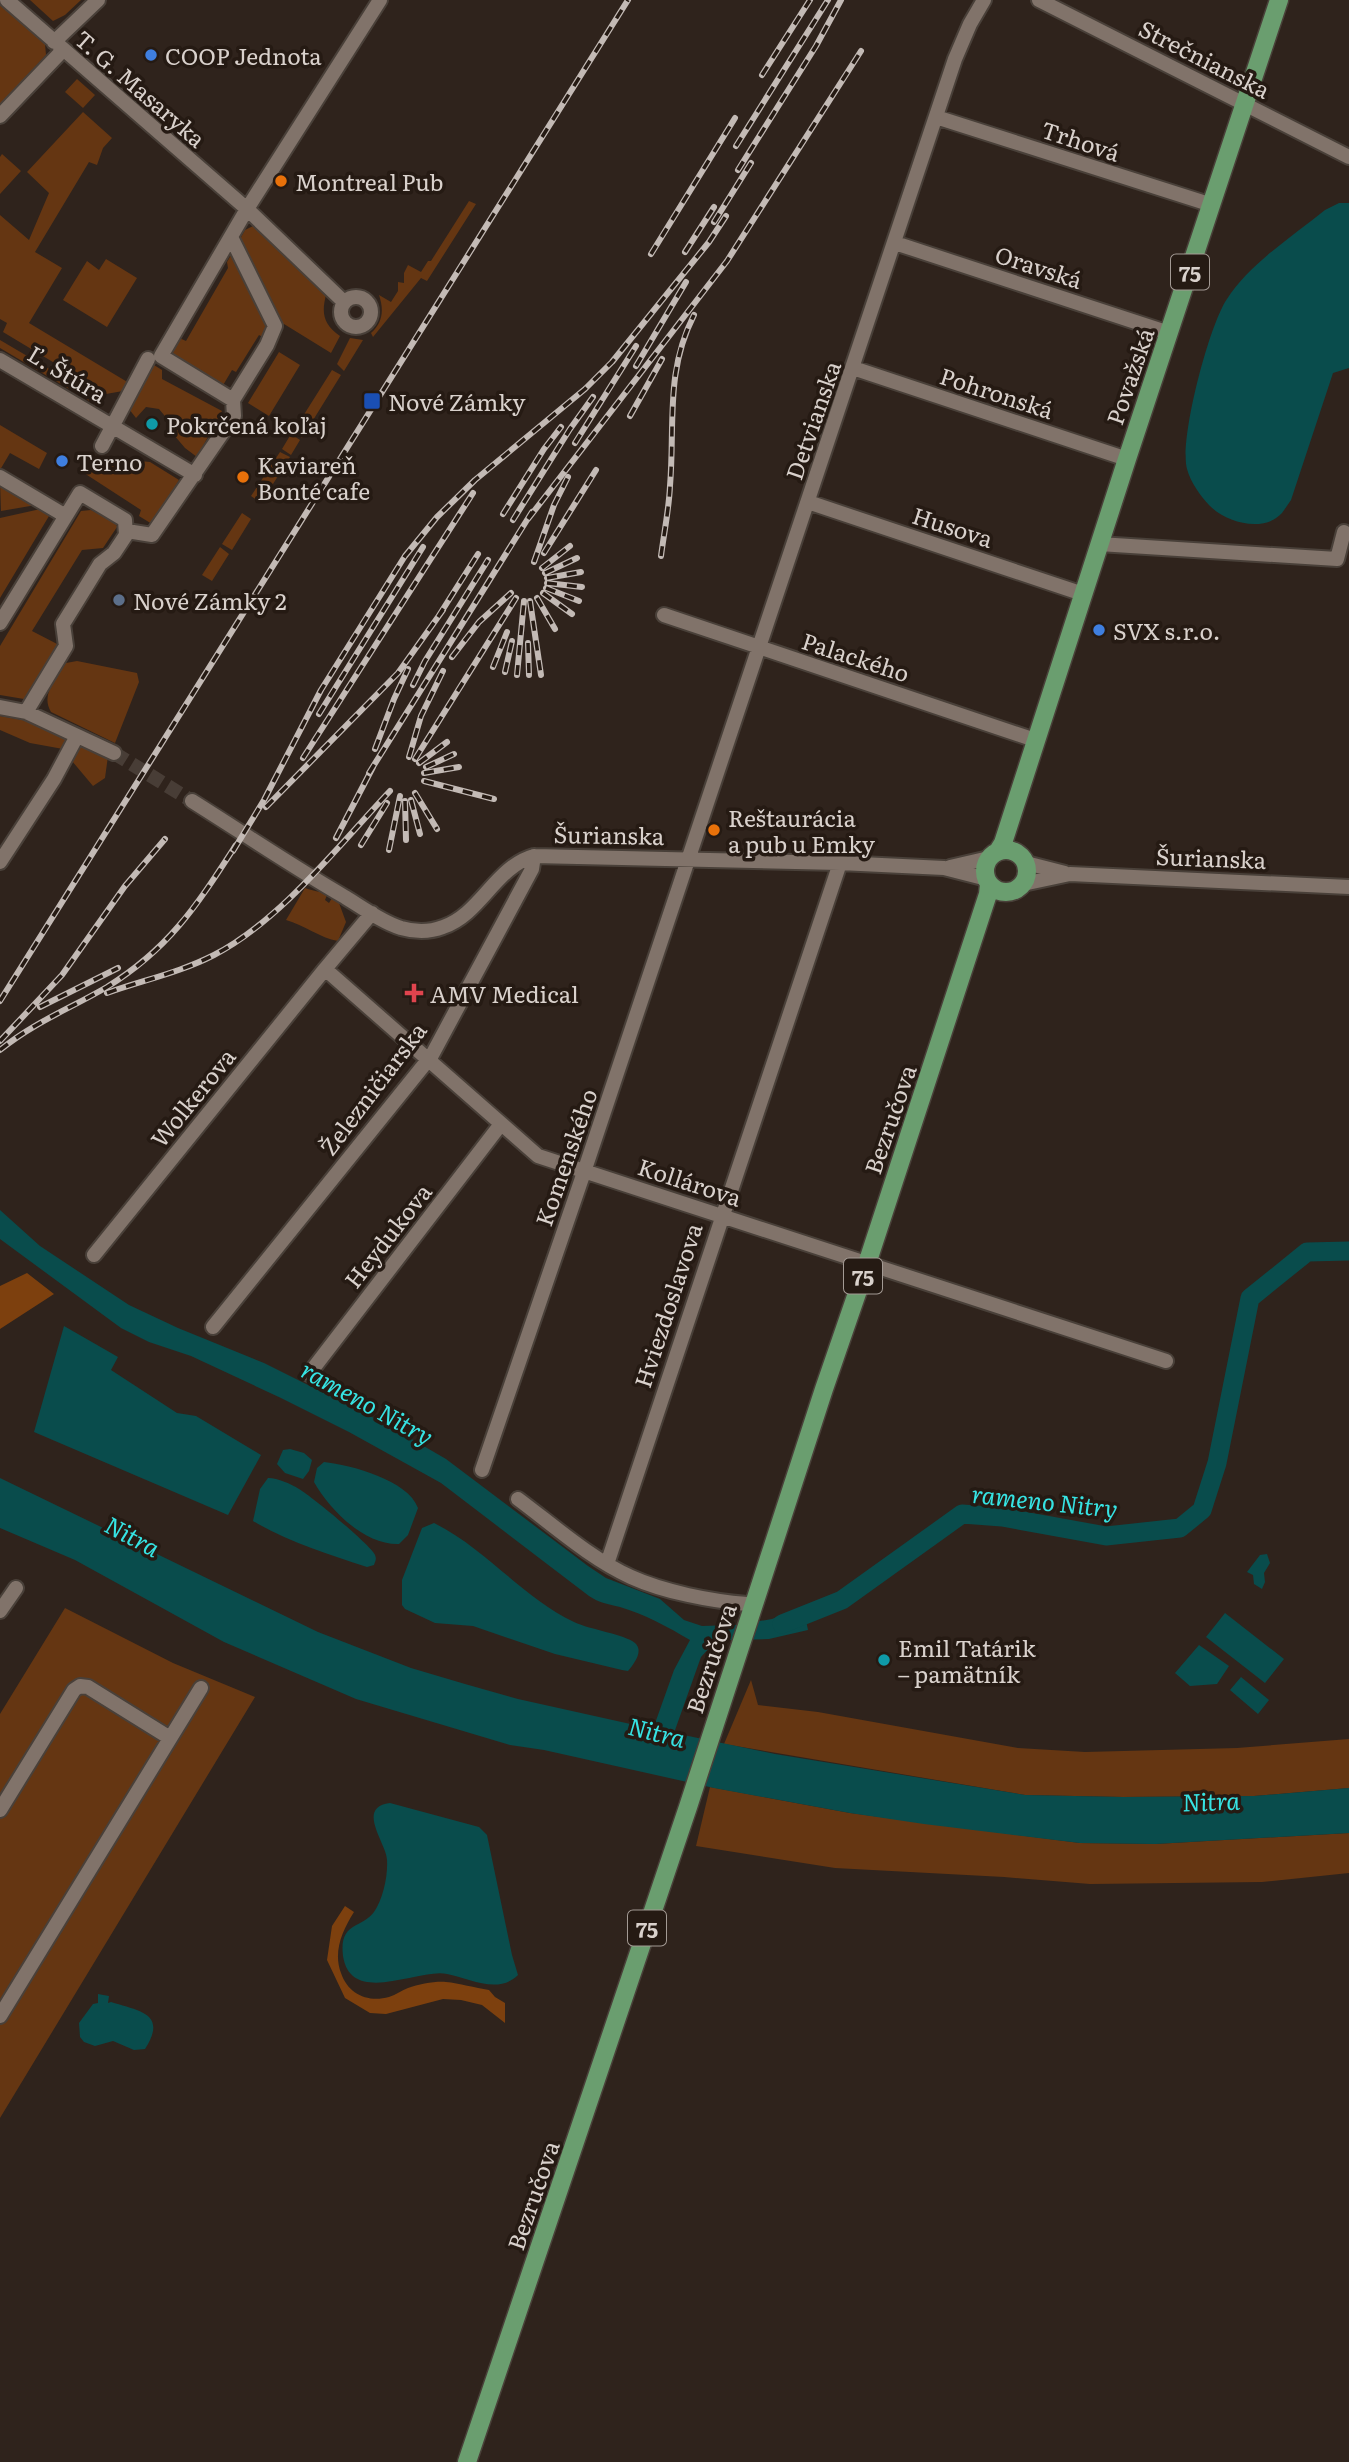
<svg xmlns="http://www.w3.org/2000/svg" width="1349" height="2462" font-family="Literata,serif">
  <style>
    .green { fill: #653612 }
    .forest { fill: #7d400e }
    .water { fill: #094c4c }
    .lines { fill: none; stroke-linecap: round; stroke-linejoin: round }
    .river { stroke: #094c4c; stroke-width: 19 }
    .minor-tunnel { stroke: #483d36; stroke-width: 14; stroke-dasharray: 14 7; stroke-linecap: butt }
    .minor-casing { stroke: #494039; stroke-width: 18 }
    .major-casing { stroke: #494039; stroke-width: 21 }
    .minor { stroke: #81736a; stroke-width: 14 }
    .major { stroke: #6a9e6f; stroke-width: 18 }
    .rail-casing { stroke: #c3bab5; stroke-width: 6 }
    .rail { stroke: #251a13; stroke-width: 3.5; stroke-dasharray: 10; stroke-linecap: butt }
    .shop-dot { fill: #3f7fe0; stroke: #251a13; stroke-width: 2.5 }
    .food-dot { fill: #e8710a; stroke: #251a13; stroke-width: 2.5 }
    .transit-dot { fill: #1a4fb4; stroke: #251a13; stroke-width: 2.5 }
    .culture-dot { fill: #0f9aa8; stroke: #251a13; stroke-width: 2.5 }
    .service-dot { fill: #5c6f8a; stroke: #251a13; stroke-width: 2.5 }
    .health-dot { fill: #e0444e; stroke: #251a13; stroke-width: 2.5 }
    .labels { text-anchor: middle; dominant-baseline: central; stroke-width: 7; stroke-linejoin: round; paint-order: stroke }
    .shield { fill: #251a13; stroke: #a39a94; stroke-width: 2 }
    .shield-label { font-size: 21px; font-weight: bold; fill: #d9d1cc }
    .poi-label { font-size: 23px; fill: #d9d1cc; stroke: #251a13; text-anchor: start }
    .street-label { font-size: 23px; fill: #d9d1cc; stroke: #251a13 }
    .water-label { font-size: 24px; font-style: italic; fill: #36e3e3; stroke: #251a13 }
  </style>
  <rect width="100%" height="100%" fill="#2f231c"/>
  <path class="green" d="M 30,0 L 81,0 L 65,15 L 53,21 Z
    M 0,3 L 45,44 L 46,55 L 0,105 Z
    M 77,79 L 95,95 L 83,108 L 65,92 Z
    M 83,112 L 112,138 L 103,148 L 97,165 L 89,162 L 35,252 L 62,268 L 29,323 L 129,383 L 123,391 L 106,394 L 3,332 L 7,323 L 0,319 L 0,215 L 29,240 L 49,193 L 27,172 Z
    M 2,154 L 21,171 L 0,194 L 0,157 Z
    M 469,201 L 476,204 L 427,281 L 421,278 L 373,337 L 371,333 C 383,322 384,310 379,295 L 391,302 L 398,291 L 398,282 L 404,283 L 404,273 L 408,265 L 421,272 L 428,261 L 431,261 Z
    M 253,226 L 326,295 C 321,314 324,325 340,336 L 331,353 L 284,324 L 266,339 L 259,335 L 236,372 L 232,370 L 222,387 L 173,358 L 171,347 L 177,337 L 186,341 L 228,268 L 227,262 L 245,230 Z
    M 106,259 L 137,278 L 107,327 L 63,300 L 87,261 L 99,270 Z
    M 350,338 L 363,340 L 344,371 L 337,364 Z
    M 0,340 L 102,400 L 98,406 L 0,348 Z
    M 279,352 L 300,365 L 269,416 L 248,403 Z
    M 149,362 L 162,370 L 162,379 L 222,411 L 197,457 L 185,448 L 168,428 L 169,421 L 159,409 L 146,407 L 136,418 L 125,404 Z
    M 332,370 L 341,375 L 302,438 L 293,432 Z
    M 0,425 L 47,453 L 39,469 L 10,453 L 0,470 Z
    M 291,434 L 300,440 L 291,455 L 282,449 Z
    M 280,452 L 290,457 L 261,503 L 251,496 Z
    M 93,456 L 150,462 L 179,480 L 152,524 L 139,516 L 141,510 L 84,473 Z
    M 0,481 L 36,505 L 1,511 Z
    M 45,508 L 52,511 L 0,598 L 0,518 Z
    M 91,510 L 116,523 L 117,527 L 103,548 L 82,550 L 32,631 L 61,646 L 34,693 L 24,699 L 0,695 L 0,646 L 81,511 Z
    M 242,513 L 251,519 L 232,550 L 222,544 Z
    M 220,547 L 229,554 L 212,581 L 202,575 Z
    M 77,661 L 137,673 L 139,682 L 115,743 L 51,712 C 40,694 57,678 66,663 Z
    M 0,716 L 34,722 L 64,736 L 67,741 L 63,749 L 30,743 L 0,730 Z
    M 84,744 L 108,756 L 105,778 L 93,786 L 72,761 L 77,747 Z
    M 305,888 C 312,891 321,891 327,895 L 325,900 L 329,903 L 332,898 L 339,903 L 346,922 L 338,941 C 320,938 304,925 286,920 Z
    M 65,1608 L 173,1663 L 255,1697 L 0,2118 L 0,1714 Z
    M 751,1680 L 758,1705 L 818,1712 L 1018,1748 L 1085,1752 L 1237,1748 L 1349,1739 L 1349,1788 L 1254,1796 L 1123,1797 L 1025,1795 L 724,1744 Z
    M 710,1787 L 850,1813 L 1080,1843 L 1155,1844 L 1349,1833 L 1349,1873 L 1262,1882 L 1090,1884 L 1004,1877 L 835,1868 L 696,1846 Z"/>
  <path class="forest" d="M 27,1273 L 54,1294 L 0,1329 L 0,1286 Z
    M 345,1906 L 354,1912 C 342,1931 333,1952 341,1973 C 348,1994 368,2003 389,1997 C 396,1995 402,1990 408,1988 C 419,1984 436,1981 446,1982 C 459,1983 475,1988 489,1990 L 495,1997 L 505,2003 L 505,2023 L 482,2005 L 461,2000 L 443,1999 L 386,2014 L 370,2013 L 345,1998 L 327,1960 L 332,1926 Z"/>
  <path class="water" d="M 1339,203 L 1349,203 L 1349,368 L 1333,373 L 1291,500 C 1288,504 1285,509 1282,513 C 1264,533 1226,523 1209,505 C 1200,495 1191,483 1187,469 C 1179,440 1209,325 1227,299 C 1250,263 1292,237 1325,210 Z
    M 0,1210 L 40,1246 L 129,1305 L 178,1328 L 264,1363 L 384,1423 L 446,1459 L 588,1566 L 606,1578 L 660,1599 L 684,1620 L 702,1626 L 736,1625 L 772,1619 L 803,1606 L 808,1630 L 769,1639 L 729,1640 L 712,1645 L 701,1657 L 674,1733 L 775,1754 L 1025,1795 L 1123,1797 L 1254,1796 L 1349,1788 L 1349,1833 L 1155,1844 L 1080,1843 L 924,1824 L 850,1813 L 714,1788 L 544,1750 L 510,1745 L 356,1699 L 224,1642 L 75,1560 L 0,1528 L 0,1478 L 318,1632 L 411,1668 L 465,1684 L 518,1699 L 653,1729 L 674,1670 L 690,1640 C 668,1627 644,1614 620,1607 C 608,1604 599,1603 589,1596 L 441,1483 L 349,1432 L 281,1398 L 191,1356 L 149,1342 L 121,1328 L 0,1239 Z
    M 64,1326 L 118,1357 L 111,1370 L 177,1413 L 196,1416 L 261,1455 L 228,1515 L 34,1432 Z
    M 290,1449 L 304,1453 L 312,1460 L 309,1471 L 303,1479 L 285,1473 L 277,1464 L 283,1450 Z
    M 324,1462 C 351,1465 408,1480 418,1508 L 408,1535 L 399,1544 C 364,1545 330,1510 314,1482 L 317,1468 Z
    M 268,1478 C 278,1478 291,1484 299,1489 C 310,1495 372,1546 375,1555 C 377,1560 375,1561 374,1565 L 367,1567 C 328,1554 288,1542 253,1521 L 260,1489 Z
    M 434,1523 C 485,1548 522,1597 574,1622 C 591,1630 624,1634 635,1643 C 644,1651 634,1664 628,1671 L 622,1670 L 555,1654 L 473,1626 L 435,1623 L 405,1609 L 402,1605 L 402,1580 L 422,1528 Z
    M 1267,1554 L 1270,1563 L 1264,1573 L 1265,1582 L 1262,1589 L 1254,1584 L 1253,1575 L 1247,1572 L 1260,1555 Z
    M 1225,1613 L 1284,1659 L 1265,1683 L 1206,1637 Z
    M 1199,1645 L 1229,1666 L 1217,1684 L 1190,1686 L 1175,1673 Z
    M 1241,1677 L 1269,1700 L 1258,1714 L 1230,1690 Z
    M 390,1803 L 479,1827 L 487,1835 L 512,1955 L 518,1975 C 498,1995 469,1978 447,1974 C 419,1968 351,2007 343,1956 C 339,1922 361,1929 374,1912 C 383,1899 388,1876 387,1860 C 387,1844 355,1807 390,1803 Z
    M 98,1994 L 109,1996 L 108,2003 L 111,2002 C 139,2011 168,2013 145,2049 L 134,2050 L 113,2041 L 95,2046 L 84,2042 L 80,2037 L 79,2023 L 93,2004 L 98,2003 Z"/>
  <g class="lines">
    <path class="river" d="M 782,1624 L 842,1600 L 962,1514 L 1002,1517 L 1106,1536 L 1180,1528 L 1202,1510 L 1217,1463 L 1250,1298 L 1307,1252 L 1349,1251"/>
    <path class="minor-tunnel" d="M 114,753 L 192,801"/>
    <defs>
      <path id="minor" d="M 7,0 L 247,209 L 344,302
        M 1039,0 L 1349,157
        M 54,42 L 98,0
        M 0,116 L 63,50
        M 936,117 L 1212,205
        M 231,237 L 275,326 L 267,345 L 233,400
        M 895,243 L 1169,333
        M341 312a15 15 0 1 1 30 0a15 15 0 1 1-30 0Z
        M 0,360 L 195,475
        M 853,368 L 1127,459
        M 233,400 L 161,356 L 247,209 L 380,0
        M 102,446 L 148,359
        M 0,477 L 64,515
        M 808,502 L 1083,594
        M 127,531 L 152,535 L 234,416 L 233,400
        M 1099,544 L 1337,559 L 1344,532
        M 664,615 L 1035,740
        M 0,623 L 80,493 L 125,520 L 126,535 L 114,553 L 100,564 L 63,624 L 66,646 L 26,712
        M 0,707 L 26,712 L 114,753
        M 192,801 C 243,833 293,867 345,897 C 363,908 382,922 401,928 C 415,932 430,932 443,927 C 481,914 495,867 534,856 L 840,863 L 944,868 L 987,879
        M 0,862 L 54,779 L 77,736
        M 1026,863 L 1065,873
        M 950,867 L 989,858
        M 1023,884 L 1070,874 L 1349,887
        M 372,913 L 325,969 L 538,1156 L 1166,1361
        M 94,1255 L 325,969
        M 213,1327 L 432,1055 L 532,869 L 534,856
        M 309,1374 L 501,1124
        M 482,1470 L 582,1178 L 955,59 L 970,24 L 984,0
        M 518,1499 C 553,1525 591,1559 631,1577 C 664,1592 711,1601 747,1604
        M 607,1564 L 840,863
        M 0,1611 L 16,1588
        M 0,1810 L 74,1690 L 80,1686 L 88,1687 L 170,1738
        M 0,2016 L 201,1688"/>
      <path id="major" d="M985 871a21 21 0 1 1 42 0a21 21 0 1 1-42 0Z
        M 998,851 L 1003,843 L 1127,459 L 1279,0
        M 467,2462 L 688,1807 L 824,1389 L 864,1273 L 988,894 L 989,884"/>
    </defs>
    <use href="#minor" class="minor-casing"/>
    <use href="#major" class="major-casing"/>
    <use href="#minor" class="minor"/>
    <use href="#major" class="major"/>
    <defs>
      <path id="rail" d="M 762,75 L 810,0
        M 736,146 L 828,0
        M 738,170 L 816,46 L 841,0
        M 714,222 L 751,163
        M 685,252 L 714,207
        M 651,254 L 735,118
        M 636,366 L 686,282
        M 630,416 L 662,359
        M 575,443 L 636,346
        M 503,514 L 544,449 L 561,427
        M 528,519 L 727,261 L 861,51
        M 513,520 L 570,429 L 593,397
        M 544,553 L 596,470
        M 661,556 C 664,533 669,509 670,486 C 675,425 665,372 694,315
        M 534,562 L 554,505 L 568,477
        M 542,568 L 570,546
        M 545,573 L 577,558
        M 547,578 L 581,572
        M 547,583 L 582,587
        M 546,588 L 579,601
        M 543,593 L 572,614
        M 537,598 L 555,629
        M 530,601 L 541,675
        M 438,617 L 478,554
        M 528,643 L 529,675
        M 452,657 L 479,622 L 511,593
        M 493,667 L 507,632
        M 505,672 L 512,641
        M 517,675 L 524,601
        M 413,685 L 425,661 L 488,560
        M 319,714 L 423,547
        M 375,749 L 394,699 L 408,669
        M 409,757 L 421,716 L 443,671
        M 303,758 L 473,493
        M 415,759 L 516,598
        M 419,763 L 447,742
        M 426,767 L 454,754
        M 369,773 L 532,512
        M 424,773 L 459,767
        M 424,781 L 494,799
        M 415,793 L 437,829
        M 411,800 L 420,834
        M 405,801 L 406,840
        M 266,807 L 398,673 L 443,610
        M 336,838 L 373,767
        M 361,845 L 387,803
        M 389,850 L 400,796
        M 233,851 L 264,800 L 321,690 L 405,556 L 437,517 L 475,480 L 585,389 L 612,362 L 709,242 L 726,216
        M 107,993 C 143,980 179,973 214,955 C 280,921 339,845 390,791
        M 0,1001 L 628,0
        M 40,1007 L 118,968
        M 0,1041 L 62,975 L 125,886 L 165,839
        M 0,1050 C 33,1023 71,1008 107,987 C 170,948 197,905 236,845"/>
    </defs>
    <use href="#rail" class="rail-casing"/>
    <use href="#rail" class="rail"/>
  </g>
  <g class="shop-dot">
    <circle cx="151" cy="55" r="7"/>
    <circle cx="62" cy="461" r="7"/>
    <circle cx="1099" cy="630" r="7"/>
  </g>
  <g class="food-dot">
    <circle cx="281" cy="181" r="7"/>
    <circle cx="243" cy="477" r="7"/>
    <circle cx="714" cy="830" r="7"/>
  </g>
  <rect class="transit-dot" x="363" y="392" width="18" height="18" rx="3.5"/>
  <g class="culture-dot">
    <circle cx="152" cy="424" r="7"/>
    <circle cx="884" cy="1660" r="7"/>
  </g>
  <circle class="service-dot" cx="119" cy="600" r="7"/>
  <path class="health-dot" d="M410.5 982.5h7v7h7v7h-7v7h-7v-7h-7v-7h7z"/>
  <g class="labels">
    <g class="shield">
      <rect x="1171" y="254.5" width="38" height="35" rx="5"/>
      <rect x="844" y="1258.5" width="38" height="35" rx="5"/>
      <rect x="628" y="1910.5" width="38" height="35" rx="5"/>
    </g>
    <g class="shield-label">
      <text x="1190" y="272">75</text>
      <text x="863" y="1276">75</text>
      <text x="647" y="1928">75</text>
    </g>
    <g class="poi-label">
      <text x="165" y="55">COOP Jednota</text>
      <text x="295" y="181">Montreal Pub</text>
      <text x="388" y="401">Nové Zámky</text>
      <text x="166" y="424">Pokrčená koľaj</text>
      <text x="76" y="461">Terno</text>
      <text x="257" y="464">Kaviareň<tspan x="257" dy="26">Bonté cafe</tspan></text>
      <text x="133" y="600">Nové Zámky 2</text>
      <text x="1113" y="630">SVX s.r.o.</text>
      <text x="728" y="817">Reštaurácia<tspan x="728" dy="26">a pub u Emky</tspan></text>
      <text x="430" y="993">AMV Medical</text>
      <text x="898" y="1647">Emil Tatárik<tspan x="898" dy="26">– pamätník</tspan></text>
    </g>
    <g class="street-label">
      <text transform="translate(1205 58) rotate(27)">Strečnianska</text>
      <text transform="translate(141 88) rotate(41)">T. G. Masaryka</text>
      <text transform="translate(1081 140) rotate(18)">Trhová</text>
      <text transform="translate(1039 266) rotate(18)">Oravská</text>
      <text transform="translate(68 373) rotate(31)">Ľ. Štúra</text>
      <text transform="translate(1129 376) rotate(-71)">Považská</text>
      <text transform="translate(997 392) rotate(18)">Pohronská</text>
      <text transform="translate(812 420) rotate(-71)">Detvianska</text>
      <text transform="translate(953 526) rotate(18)">Husova</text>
      <text transform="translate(856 656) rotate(18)">Palackého</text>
      <text transform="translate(609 834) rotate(1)">Šurianska</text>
      <text transform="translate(1211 857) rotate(2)">Šurianska</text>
      <text transform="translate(372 1088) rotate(-53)">Železničiarska</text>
      <text transform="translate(192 1097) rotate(-51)">Wolkerova</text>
      <text transform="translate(889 1119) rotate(-71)">Bezručova</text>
      <text transform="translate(565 1157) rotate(-71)">Komenského</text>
      <text transform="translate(690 1181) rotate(18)">Kollárova</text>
      <text transform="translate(387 1235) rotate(-52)">Heydukova</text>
      <text transform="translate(667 1305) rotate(-72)">Hviezdoslavova</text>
      <text transform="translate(710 1658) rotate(-72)">Bezručova</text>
      <text transform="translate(532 2195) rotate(-71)">Bezručova</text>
    </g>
    <g class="water-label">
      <text transform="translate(368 1402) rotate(29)">rameno Nitry</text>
      <text transform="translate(1045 1500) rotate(6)">rameno Nitry</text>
      <text transform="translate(133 1535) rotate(28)">Nitra</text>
      <text transform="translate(657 1731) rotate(14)">Nitra</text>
      <text transform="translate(1211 1800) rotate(-2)">Nitra</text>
    </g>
  </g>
</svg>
